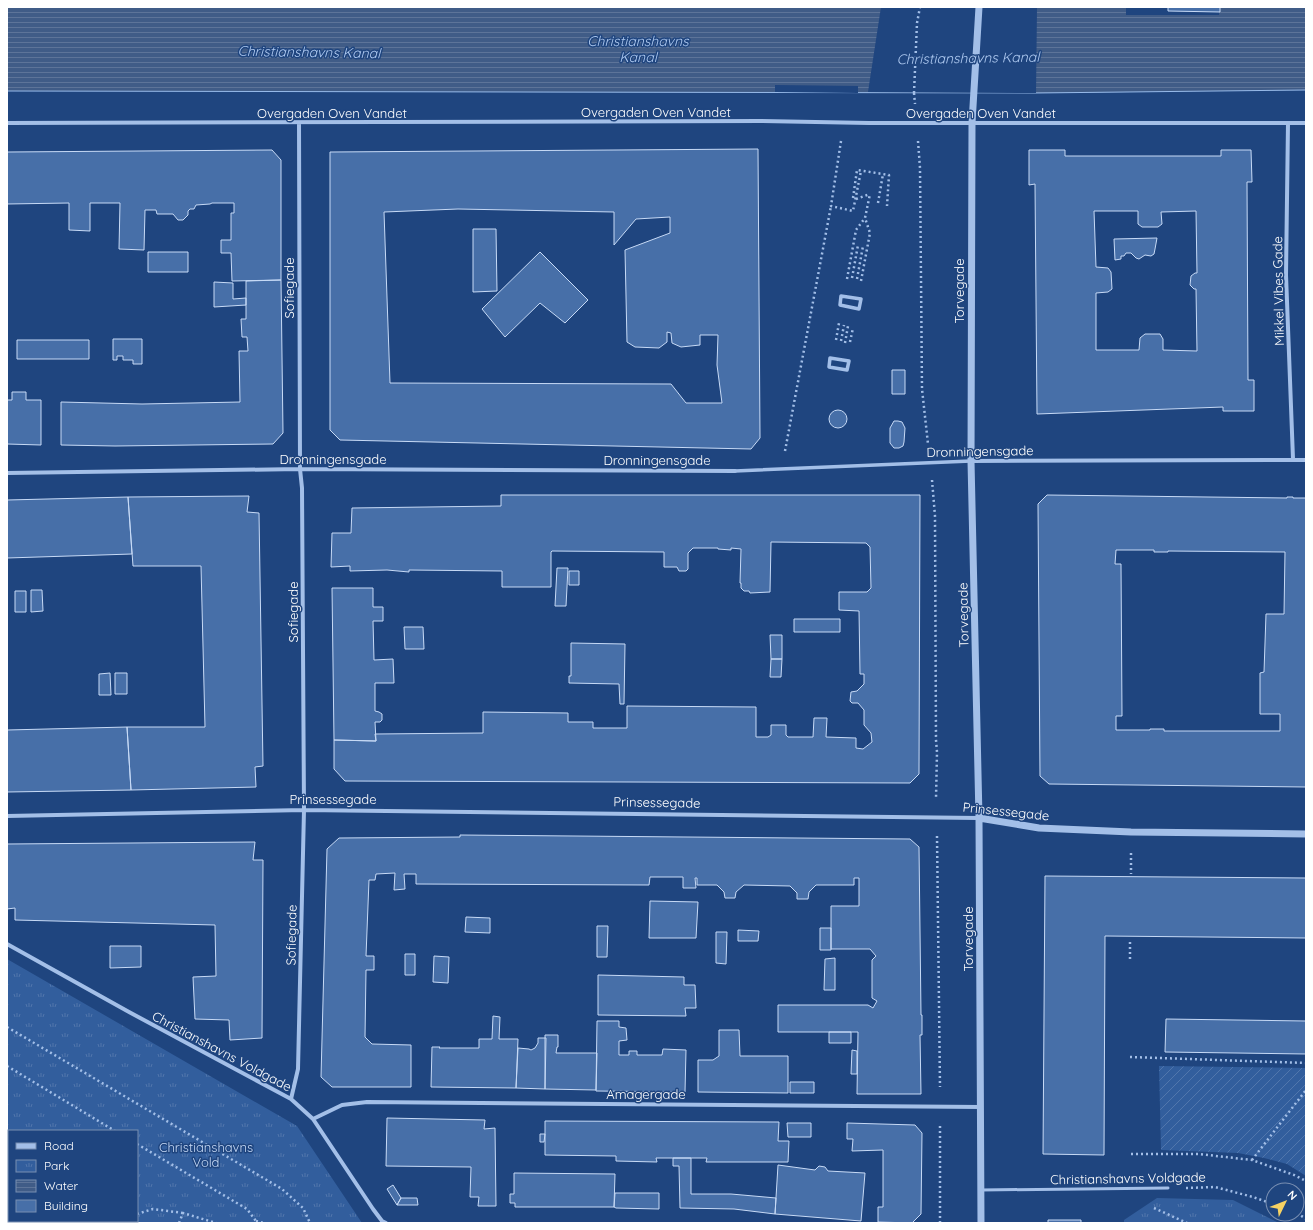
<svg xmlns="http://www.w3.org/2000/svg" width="1313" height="1230" font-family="Quicksand,sans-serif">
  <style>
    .park { fill: url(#park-tufts) }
    .garden { fill: url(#garden-furrows) }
    .water { fill: url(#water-rules); stroke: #97bae9 }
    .pier { fill: #1f457f }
    .building { fill: #476fa8; stroke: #c7daf6; fill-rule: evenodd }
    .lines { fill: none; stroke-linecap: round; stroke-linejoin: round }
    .path { stroke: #a3bfe8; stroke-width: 2.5; stroke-dasharray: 2 3; stroke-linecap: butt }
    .service { stroke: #a3bfe8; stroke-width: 3 }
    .pedestrian { stroke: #a3bfe8; stroke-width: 3.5 }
    .minor { stroke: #a3bfe8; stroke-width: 4 }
    .tertiary { stroke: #a3bfe8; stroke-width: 7 }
    .path-bridge { stroke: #a3bfe8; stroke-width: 2.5; stroke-dasharray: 2 3; stroke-linecap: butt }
    .labels { text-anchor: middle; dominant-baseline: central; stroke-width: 3; stroke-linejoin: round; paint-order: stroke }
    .street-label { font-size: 13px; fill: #fff; stroke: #1f457f }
    .park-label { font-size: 13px; fill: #c7daf6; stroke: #1f457f }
    .water-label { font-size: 14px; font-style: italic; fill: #aec9f0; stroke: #1f457f }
  </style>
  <defs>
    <pattern id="park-tufts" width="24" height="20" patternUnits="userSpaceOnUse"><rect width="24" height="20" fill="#325e9d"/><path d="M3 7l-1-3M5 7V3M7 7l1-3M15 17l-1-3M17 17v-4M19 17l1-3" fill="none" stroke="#5176ac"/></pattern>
    <pattern id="garden-furrows" width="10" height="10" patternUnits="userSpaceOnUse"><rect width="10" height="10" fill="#325e9d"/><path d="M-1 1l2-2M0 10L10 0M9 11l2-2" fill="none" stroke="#5176ac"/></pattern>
    <pattern id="water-rules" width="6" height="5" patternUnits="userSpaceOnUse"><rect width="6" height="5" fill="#405c87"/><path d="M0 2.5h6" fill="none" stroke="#5d7499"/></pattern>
  </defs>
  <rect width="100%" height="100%" fill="#1f457f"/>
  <path class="park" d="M 7,959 L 297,1126 L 362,1223 L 49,1223 L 48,1221 L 137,1221 L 137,1131 L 9,1131 L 9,1175 L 7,1173 Z
    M 1157,1198 L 1233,1200 L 1279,1223 L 1124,1223 L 1124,1220 Z"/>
  <path class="garden" d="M 1159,1066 L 1306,1068 L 1306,1176 L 1287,1164 L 1264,1158 L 1238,1153 L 1161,1150 Z"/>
  <path class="water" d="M 7,7 L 1306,7 L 1306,90 L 1036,93 L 7,91 Z
    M 7,1173 L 9,1175 L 9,1221 L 48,1221 L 49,1223 L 7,1223 Z"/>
  <path class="pier" d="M 881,7 L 1037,7 L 1036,93 L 868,92 Z
    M 1120,7 L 1220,7 L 1219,15 L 1126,15 L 1126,8 Z
    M 775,85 L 858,86 L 858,93 L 775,92 Z"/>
  <path class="building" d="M 1168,7 L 1220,7 L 1220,12 L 1168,11 Z
    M 758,149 L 760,438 L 751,449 L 340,440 L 330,430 L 330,152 ZM 458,209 L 614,212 L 614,245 L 636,219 L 670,217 L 670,233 L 625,250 L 627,342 L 635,347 L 659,348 L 667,342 L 667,332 L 671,333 L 672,343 L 681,347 L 700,345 L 700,335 L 718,335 L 717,365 L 722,403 L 686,403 L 671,384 L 390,383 L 384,212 Z
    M 272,150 L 281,160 L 281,280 L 232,281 L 231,253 L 221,253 L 221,240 L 231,240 L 231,213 L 234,213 L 234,203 L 212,203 L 210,204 L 196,205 L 194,209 L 190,209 L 188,211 L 188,215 L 183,220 L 178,220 L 173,214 L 157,214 L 156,210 L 145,210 L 144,250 L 119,249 L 120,203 L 90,203 L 90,231 L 69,230 L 69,203 L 7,204 L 7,152 Z
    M 1029,150 L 1065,150 L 1065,156 L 1221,156 L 1221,150 L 1251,150 L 1252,182 L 1247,182 L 1248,380 L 1254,380 L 1254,411 L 1223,411 L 1223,407 L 1037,414 L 1035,184 L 1029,185 ZM 1094,211 L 1138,211 L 1138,224 L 1142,227 L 1158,227 L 1162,224 L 1161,212 L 1196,211 L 1197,273 L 1195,273 L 1191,276 L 1190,285 L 1194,289 L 1196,289 L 1197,351 L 1163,350 L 1163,339 L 1160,334 L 1145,334 L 1140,338 L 1139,350 L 1096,350 L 1096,293 L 1108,292 L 1112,289 L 1111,272 L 1108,268 L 1096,267 Z
    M 473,229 L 496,229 L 497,291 L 473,292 Z
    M 1157,238 L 1155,249 L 1154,254 L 1151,256 L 1145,255 L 1139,259 L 1136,258 L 1131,253 L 1126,253 L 1124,256 L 1121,256 L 1121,259 L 1115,260 L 1114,239 Z
    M 148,252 L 188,252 L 188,272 L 148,272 Z
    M 540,252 L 588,300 L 565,323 L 540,303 L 505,337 L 482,309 Z
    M 281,280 L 283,433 L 273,444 L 115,446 L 61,445 L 61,402 L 142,404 L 240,402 L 239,351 L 248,351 L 247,337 L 242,337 L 241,319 L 246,319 L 246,281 Z
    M 214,282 L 233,283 L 233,299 L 246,298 L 246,305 L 214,307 Z
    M 113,339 L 142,339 L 142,364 L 133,364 L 133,360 L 123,360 L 123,356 L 117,356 L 117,360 L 113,360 Z
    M 17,340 L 89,340 L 89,359 L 17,359 Z
    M 892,370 L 905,370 L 905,394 L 892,394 Z
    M 12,392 L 26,392 L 26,400 L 41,400 L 41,445 L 7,444 L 7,400 L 12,400 Z
    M829 419a9 9 0 1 1 18 0a9 9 0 1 1-18 0Z
    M 894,421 L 898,421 L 902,422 L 905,428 L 904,442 L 903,446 L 899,448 L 894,448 L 890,443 L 890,428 Z
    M 501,495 L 920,495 L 919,774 L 910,783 L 345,781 L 334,769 L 334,740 L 376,741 L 375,734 L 483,733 L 483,712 L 568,713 L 568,722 L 593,722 L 593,728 L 627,728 L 627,706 L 756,707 L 756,737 L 768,737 L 771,735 L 771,725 L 786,725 L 786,735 L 788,737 L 813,737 L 814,718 L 827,718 L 826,737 L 856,738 L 856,748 L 863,749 L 872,742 L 871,733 L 864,725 L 864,710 L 858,703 L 852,703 L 850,701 L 851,692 L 857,691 L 864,684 L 864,674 L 860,674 L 859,611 L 839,610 L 839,592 L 867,592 L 871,588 L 870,547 L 866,543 L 771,542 L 770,592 L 750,593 L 749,591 L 744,591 L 741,588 L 741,583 L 740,583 L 741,549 L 731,548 L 731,550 L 718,549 L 718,548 L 693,548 L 688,553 L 688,569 L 686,571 L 679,571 L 677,567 L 664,567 L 664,552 L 552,551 L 551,552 L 551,587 L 502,587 L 502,571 L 409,570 L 409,572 L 387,570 L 350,571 L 350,566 L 331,567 L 332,533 L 351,533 L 352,508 L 501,506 Z
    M 1047,495 L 1287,498 L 1287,497 L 1293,497 L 1293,498 L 1306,498 L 1306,787 L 1049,784 L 1040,776 L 1038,504 ZM 1116,550 L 1154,550 L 1154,552 L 1168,552 L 1168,551 L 1285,552 L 1284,614 L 1266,614 L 1264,672 L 1260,673 L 1260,714 L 1280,714 L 1280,731 L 1164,731 L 1164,729 L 1150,729 L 1150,730 L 1116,730 L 1116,716 L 1122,716 L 1121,564 L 1115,564 Z
    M 249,496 L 247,512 L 259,513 L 263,766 L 255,767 L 256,787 L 131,790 L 127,727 L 205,727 L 201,566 L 133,566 L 128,497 Z
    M 128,497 L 132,554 L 7,558 L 7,500 Z
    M 557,568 L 568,568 L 566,606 L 555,606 Z
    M 569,571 L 579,571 L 579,585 L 569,585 Z
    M 332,588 L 373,588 L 373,607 L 383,607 L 383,621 L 373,621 L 374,660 L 393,659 L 394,683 L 375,683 L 375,711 L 379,712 L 382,714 L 382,720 L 380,722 L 375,722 L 376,741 L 334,740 Z
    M 31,590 L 42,590 L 43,611 L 31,612 Z
    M 15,591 L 26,591 L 26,612 L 15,612 Z
    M 794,619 L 840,619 L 840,632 L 794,632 Z
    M 404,627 L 423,627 L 424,649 L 405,649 Z
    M 770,635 L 782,635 L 782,659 L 771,659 Z
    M 571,643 L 625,644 L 624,704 L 620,704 L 619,684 L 569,683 L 569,676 L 571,676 Z
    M 771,659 L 782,659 L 781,677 L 770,677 Z
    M 110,673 L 111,695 L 99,695 L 99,674 Z
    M 115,673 L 127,673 L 127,694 L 115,694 Z
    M 127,727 L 131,790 L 7,792 L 7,730 Z
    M 460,835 L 910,839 L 919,847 L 921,1015 L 922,1015 L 922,1035 L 920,1035 L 921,1094 L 857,1094 L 858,1032 L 778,1032 L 778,1005 L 868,1005 L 873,1008 L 877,1001 L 872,998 L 872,960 L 876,956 L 870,949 L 831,949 L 831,906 L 859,906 L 859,878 L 854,878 L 854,885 L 816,885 L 809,892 L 808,899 L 797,899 L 797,893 L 790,886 L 744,885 L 736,892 L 735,898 L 725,898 L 724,892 L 717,885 L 697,885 L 697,878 L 695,878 L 696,888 L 683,888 L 683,877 L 650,877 L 649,885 L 416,884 L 416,874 L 404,874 L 405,889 L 394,890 L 395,873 L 376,874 L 375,880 L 369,880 L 366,956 L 374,956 L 374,970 L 366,970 L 365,1037 L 372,1044 L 411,1045 L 411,1087 L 332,1087 L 321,1077 L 327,849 L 339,838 L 460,837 Z
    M 255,842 L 253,860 L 263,860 L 262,1038 L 230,1040 L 229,1020 L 195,1019 L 193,977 L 216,976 L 215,925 L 15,920 L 15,908 L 7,909 L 7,844 Z
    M 1045,876 L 1306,878 L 1306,938 L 1105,936 L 1104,1155 L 1043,1154 Z
    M 650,901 L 698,902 L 696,938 L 649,938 Z
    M 466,917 L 490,918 L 490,933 L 465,932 Z
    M 597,926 L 608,926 L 607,957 L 597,957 Z
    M 820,928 L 831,928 L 831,950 L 820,950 Z
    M 738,930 L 759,931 L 758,941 L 738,941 Z
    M 716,932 L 727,932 L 726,964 L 716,963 Z
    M 110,946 L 141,946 L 141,967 L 110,968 Z
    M 405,954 L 415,954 L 415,975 L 405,975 Z
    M 434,956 L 449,957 L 448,983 L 433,982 Z
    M 835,958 L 835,990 L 824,990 L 825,959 Z
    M 598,975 L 684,977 L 684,985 L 695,985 L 696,1008 L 685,1008 L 686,1016 L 598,1015 Z
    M 493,1016 L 500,1017 L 499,1039 L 518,1039 L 516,1088 L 431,1087 L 432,1047 L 440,1047 L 439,1048 L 479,1048 L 479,1039 L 492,1039 Z
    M 1166,1019 L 1306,1021 L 1306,1054 L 1165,1052 Z
    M 597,1021 L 619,1021 L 619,1027 L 626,1028 L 627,1040 L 619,1041 L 619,1055 L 629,1055 L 629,1051 L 637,1051 L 637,1055 L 662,1055 L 663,1049 L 686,1050 L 685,1092 L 596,1091 Z
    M 719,1030 L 739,1030 L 740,1056 L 788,1056 L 788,1093 L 698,1092 L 698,1060 L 713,1060 L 719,1056 Z
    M 829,1032 L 851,1032 L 851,1043 L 829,1043 Z
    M 545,1035 L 558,1035 L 558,1047 L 557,1047 L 556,1053 L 597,1053 L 596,1090 L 545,1089 Z
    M 538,1038 L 546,1038 L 545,1089 L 516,1088 L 518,1048 L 529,1049 L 531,1050 L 535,1048 L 538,1043 Z
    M 852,1050 L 857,1051 L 857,1074 L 851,1074 Z
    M 790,1082 L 814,1082 L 814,1093 L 790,1093 Z
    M 387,1118 L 485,1120 L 484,1129 L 495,1128 L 496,1206 L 478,1206 L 479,1197 L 470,1197 L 471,1167 L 386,1166 Z
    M 545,1121 L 779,1122 L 778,1141 L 789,1141 L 788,1162 L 706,1162 L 707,1158 L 656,1158 L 657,1162 L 616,1161 L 616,1156 L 545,1155 Z
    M 787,1123 L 811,1123 L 811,1137 L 788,1137 Z
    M 847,1123 L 915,1125 L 922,1133 L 921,1214 L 912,1223 L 878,1222 L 878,1207 L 883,1207 L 883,1150 L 852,1151 L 853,1139 L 847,1139 Z
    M 540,1134 L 545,1134 L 544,1142 L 540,1142 Z
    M 673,1158 L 691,1158 L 691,1194 L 731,1194 L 776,1198 L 775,1214 L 734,1209 L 680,1208 L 679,1166 L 673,1166 Z
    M 778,1165 L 815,1170 L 819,1166 L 825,1167 L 828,1171 L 865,1173 L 861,1221 L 775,1214 Z
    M 514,1173 L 615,1174 L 614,1207 L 515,1207 L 515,1203 L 510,1203 L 510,1194 L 514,1194 Z
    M 393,1185 L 401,1198 L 397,1205 L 387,1189 Z
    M 615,1193 L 659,1193 L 659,1209 L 616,1208 L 614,1207 Z
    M 401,1198 L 417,1198 L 418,1205 L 397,1205 Z
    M 1048,1220 L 1081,1220 L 1081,1223 L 1048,1223 Z"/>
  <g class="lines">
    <path class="path" d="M 914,93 L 915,104
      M 841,141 L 831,206 L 853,211 L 861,171
      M 918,141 L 920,168 L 922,389 L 928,444
      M 853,198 L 857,170 L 889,175 L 887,206
      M 856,199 L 870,194
      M 878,203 L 883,174
      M 852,278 L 858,245
      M 847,279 L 856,230 L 865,218 L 870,194
      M 857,279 L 863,246
      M 861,281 L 870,233 L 865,218
      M 836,340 L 839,323
      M 841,341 L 844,325
      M 850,342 L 853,328
      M 845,343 L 848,326
      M 785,451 L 831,206
      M 932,480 L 935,516 L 936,740 L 937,752 L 936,799
      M 937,836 L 940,1087
      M 1131,853 L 1131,874
      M 1130,959 L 1130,939
      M 7,1027 L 282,1189 L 303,1208 L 310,1223
      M 1130,1057 L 1306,1063
      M 7,1066 L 115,1131
      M 940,1126 L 940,1223
      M 7,1135 L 9,1137
      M 137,1144 L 247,1209 L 256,1221 L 255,1223
      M 1131,1154 L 1199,1154 L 1252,1160 L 1294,1175 L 1306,1181
      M 1252,1160 L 1306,1090
      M 1186,1188 L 1215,1187 L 1253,1197 L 1273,1204
      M 1154,1208 L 1187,1223
      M 1297,1213 L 1306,1219
      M 137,1214 L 153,1209 L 183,1213
      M 256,1221 L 264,1223
      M 118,1223 L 118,1221
      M 179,1223 L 183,1213 L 216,1223"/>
    <path class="service" d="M 981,1190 L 1168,1188"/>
    <path class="pedestrian" d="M 841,296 L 861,299 L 859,309 L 840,305 Z
      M 830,358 L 849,361 L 847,370 L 829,367 Z
      M 735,471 L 971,461"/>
    <path class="minor" d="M 7,123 L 761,121 L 869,123 L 1306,123
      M 1288,123 L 1286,275 L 1293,459
      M 971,461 L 1306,460
      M 7,473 L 300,469 L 735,471
      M 7,816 L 304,810 L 979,818
      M 7,944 L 129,1012 L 291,1099 L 313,1119 L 373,1209 L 382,1221 L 386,1223
      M 291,1099 L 298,1069 L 304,810 L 302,488 L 300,469 L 299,123
      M 313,1119 L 342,1105 L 367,1102 L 981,1107"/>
    <path class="tertiary" d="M 979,7 L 972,123 L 971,461 L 979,818 L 981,1223
      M 979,818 L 1039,828 L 1131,832 L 1306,834"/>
    <path class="path-bridge" d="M 914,93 L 917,23 L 920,7"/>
  </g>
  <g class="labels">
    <g class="street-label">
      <text x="656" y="112">Overgaden Oven Vandet</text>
      <text x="332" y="113">Overgaden Oven Vandet</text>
      <text x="981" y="113">Overgaden Oven Vandet</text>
      <text transform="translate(289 288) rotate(-90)">Sofiegade</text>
      <text transform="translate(959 291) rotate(-90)">Torvegade</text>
      <text transform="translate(1278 291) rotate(-91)">Mikkel Vibes Gade</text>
      <text transform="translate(980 451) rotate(-1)">Dronningensgade</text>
      <text x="333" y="459">Dronningensgade</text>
      <text x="657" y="460">Dronningensgade</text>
      <text transform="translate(293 612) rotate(-90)">Sofiegade</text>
      <text transform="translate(963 615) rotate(-91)">Torvegade</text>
      <text x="333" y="799">Prinsessegade</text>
      <text transform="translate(657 802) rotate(1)">Prinsessegade</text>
      <text transform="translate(1006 811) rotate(6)">Prinsessegade</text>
      <text transform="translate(291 935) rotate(-89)">Sofiegade</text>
      <text transform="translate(968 939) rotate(-90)">Torvegade</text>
      <text transform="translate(222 1051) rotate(28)">Christianshavns Voldgade</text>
      <text x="646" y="1094">Amagergade</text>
      <text transform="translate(1128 1178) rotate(-1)">Christianshavns Voldgade</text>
    </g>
    <g class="park-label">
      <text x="206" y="1147">Christianshavns<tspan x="206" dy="15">Vold</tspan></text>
    </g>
    <g class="water-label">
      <text x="638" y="41">Christianshavns<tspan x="638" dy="16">Kanal</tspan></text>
      <text transform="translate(309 52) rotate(1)">Christianshavns Kanal</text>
      <text transform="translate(968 58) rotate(-1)">Christianshavns Kanal</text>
    </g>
  </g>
  <rect width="1313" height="1230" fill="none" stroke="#ffffff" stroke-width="16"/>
  <rect x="8" y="1130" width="130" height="92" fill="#1f457f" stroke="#798fb2"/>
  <rect x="16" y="1143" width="20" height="6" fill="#a3bfe8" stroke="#798fb2"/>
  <text x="44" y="1150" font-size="12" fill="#ffffff">Road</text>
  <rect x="16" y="1160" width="20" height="12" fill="url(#park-tufts)" stroke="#798fb2"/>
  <text x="44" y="1170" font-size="12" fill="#ffffff">Park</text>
  <rect x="16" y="1180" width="20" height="12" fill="url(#water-rules)" stroke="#798fb2"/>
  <text x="44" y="1190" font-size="12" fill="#ffffff">Water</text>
  <rect x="16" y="1200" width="20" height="12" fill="#476fa8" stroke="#798fb2"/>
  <text x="44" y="1210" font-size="12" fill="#ffffff">Building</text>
  <g transform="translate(1285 1202) rotate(47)"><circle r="19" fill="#1f457f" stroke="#798fb2"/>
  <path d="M0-3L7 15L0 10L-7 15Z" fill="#f6d263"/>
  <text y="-6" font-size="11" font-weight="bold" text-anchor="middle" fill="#ffffff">N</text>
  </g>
</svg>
